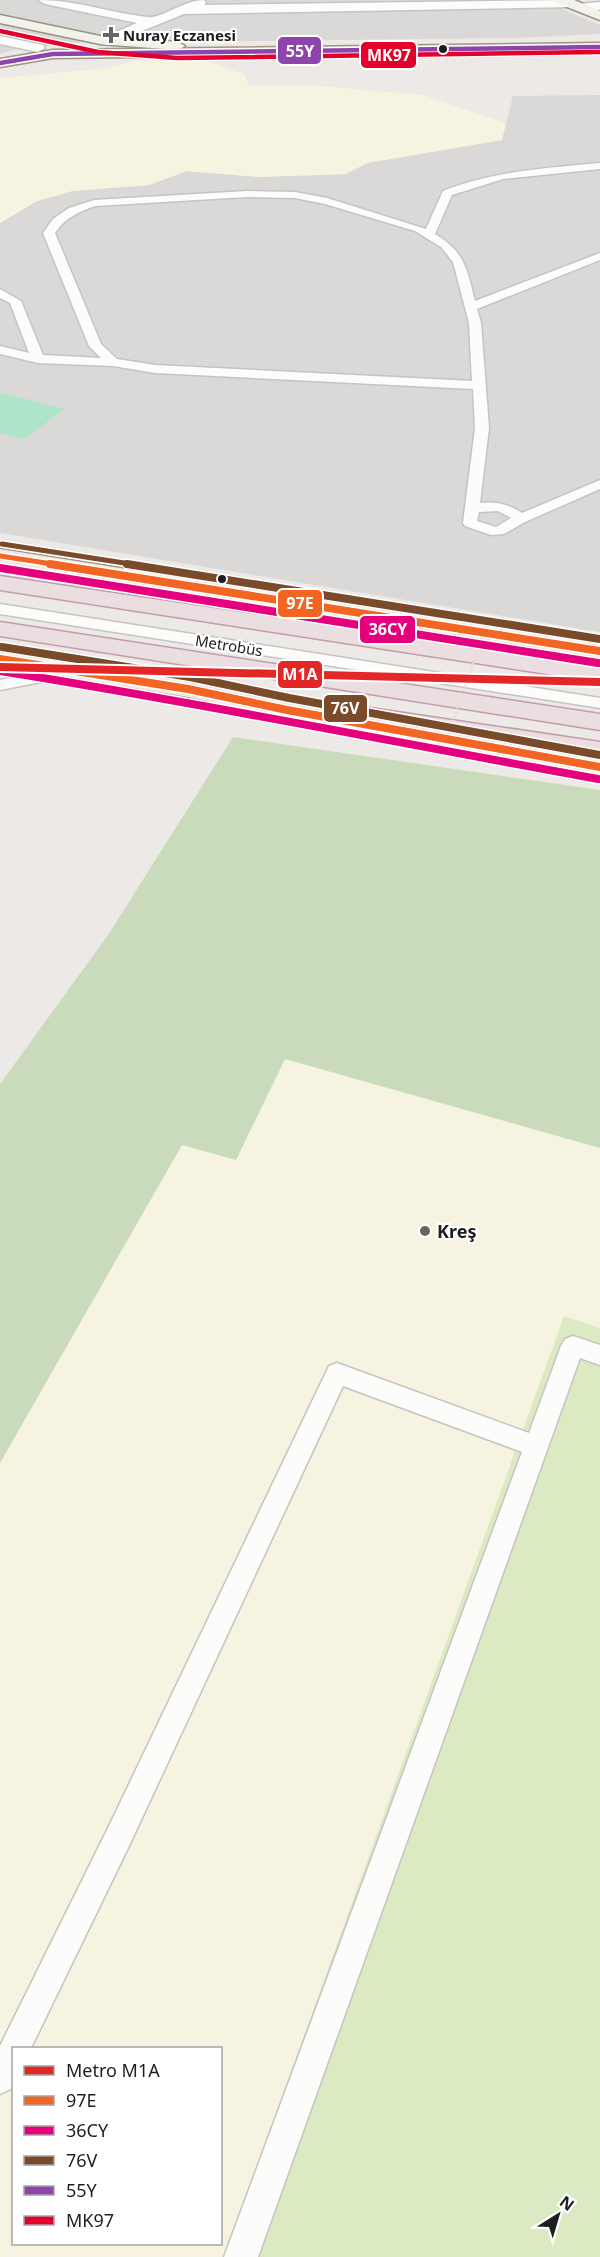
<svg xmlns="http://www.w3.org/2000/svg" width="600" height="2257" font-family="'Noto Sans',sans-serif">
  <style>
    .residential { fill: #dbd9d8 }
    .education { fill: #f6f3e0; fill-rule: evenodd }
    .religious { fill: #dad9d8 }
    .grass { fill: #dceac4 }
    .forest { fill: #c9dbbb }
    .pitch { fill: #b0e4c9 }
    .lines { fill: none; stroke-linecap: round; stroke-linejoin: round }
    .lane-casing { stroke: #c5c4c2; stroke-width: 3 }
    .street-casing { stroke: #c5c4c2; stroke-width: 3 }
    .secondary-casing { stroke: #96957e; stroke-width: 3 }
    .primary-casing { stroke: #a29582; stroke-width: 3 }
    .highway-casing { stroke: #c29cab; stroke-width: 3 }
    .lane { fill: #fcfcfb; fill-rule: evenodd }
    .street { fill: #fcfcfb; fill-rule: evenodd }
    .secondary { fill: #f3f2ea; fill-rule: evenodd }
    .primary { fill: #f1eae4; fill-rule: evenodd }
    .highway { fill: #eadee1; fill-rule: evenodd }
    .path-bridge { stroke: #ebd9d8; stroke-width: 3; stroke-dasharray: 2 2; stroke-linecap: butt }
    .bus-1-far1-casing { stroke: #fff; stroke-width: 8 }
    .bus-1-casing { stroke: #fff; stroke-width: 11 }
    .bus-2-casing { stroke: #fff; stroke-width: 11 }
    .bus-3-far1-casing { stroke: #fff; stroke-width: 8 }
    .bus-3-casing { stroke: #fff; stroke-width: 11 }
    .bus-4-casing { stroke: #fff; stroke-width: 7 }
    .bus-5-casing { stroke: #fff; stroke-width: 7 }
    .bus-1-far1 { stroke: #f26522; stroke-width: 5 }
    .bus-1 { stroke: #f26522; stroke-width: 8 }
    .bus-2 { stroke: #e5007d; stroke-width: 8 }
    .bus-3-far1 { stroke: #7a4b2a; stroke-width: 5 }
    .bus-3 { stroke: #7a4b2a; stroke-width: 8 }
    .bus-4 { stroke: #8e44ad; stroke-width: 4.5 }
    .bus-5 { stroke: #e4002b; stroke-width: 4.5 }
    .metro-1-casing { stroke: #fff; stroke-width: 12 }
    .metro-1 { stroke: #e32726; stroke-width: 8 }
    .poi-dot { fill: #666564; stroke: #fff; stroke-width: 2 }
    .bus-dot { fill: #1e1e1e; stroke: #fff; stroke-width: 2 }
    .labels { text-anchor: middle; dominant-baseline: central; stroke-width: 4.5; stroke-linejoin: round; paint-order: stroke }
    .far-poi-label { font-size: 15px; font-weight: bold; fill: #1e1e1e; stroke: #fff; text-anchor: start }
    .far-street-label { font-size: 15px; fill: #1e1e1e; stroke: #fff }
    .poi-label { font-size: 18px; font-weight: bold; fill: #1e1e1e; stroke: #fff; text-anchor: start }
    .line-badge { stroke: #fff; stroke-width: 2 }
    .badge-label { font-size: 16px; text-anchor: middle; font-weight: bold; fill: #fff }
  </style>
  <rect width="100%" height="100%" fill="#ece9e6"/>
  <path class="residential" d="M 0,0 L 547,0 L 569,12 L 506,11 L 515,38 L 180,42 L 105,36 L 0,16 Z
    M 0,22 L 94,41 L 13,50 L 0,54 Z
    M 600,95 L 600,632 L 0,533 L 0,223 L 37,201 L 72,191 L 149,185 L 187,171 L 258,177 L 346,174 L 367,163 L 502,140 L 513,96 Z"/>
  <path class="education" d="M 200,59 L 244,74 L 249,86 L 320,86 L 423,95 L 506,123 L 502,140 L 367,163 L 346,174 L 258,177 L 187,171 L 149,185 L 72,191 L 37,201 L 0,223 L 0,78 L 107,68 L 133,61 Z
    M 233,737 L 600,790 L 600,2257 L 0,2257 L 0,1084 L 108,935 ZM 14,2048 L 220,2048 L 220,2244 L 14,2244 Z"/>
  <path class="religious" d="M 505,11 L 569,12 L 600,25 L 600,34 L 515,38 Z"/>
  <path class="grass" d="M 564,1316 L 600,1328 L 600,2257 L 224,2257 Z"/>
  <path class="forest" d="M 233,737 L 600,790 L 600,1148 L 285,1059 L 236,1160 L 182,1145 L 0,1463 L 0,1084 L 108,935 Z"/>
  <path class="pitch" d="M 0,392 L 64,409 L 24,440 L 0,433 Z"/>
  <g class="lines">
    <defs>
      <path id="lane" d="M 600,163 L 600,169 L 503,179 L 452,195 L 435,234 C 465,252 467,269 475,301 L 600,253 L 600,260 L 477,309 L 481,323 L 489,428 L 480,503 C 495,501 509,504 522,513 L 600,480 L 600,489 L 525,522 L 504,534 L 491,535 L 465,526 L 463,523 L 475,428 L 473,389 L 155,373 L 113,366 L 38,363 L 0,354 L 0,346 L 29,353 L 10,303 L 0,298 L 0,289 L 21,301 L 43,355 L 101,358 L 89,346 L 43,233 L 53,219 L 69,208 L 94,200 L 247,191 L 295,192 L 327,198 L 426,229 L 443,191 C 494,171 546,168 600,163 ZM 247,197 L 295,198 L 325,204 L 415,231 L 441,247 L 453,262 L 469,323 L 472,381 L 155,365 L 117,359 L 101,344 L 55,233 C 65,218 78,212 95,206 ZM 498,511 L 511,518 L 496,527 L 477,521 L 479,512 Z
        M 0,604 L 600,698 L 600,708 L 0,614 Z
        M 76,666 L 84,671 L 82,674 L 0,690 L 0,680 Z
        M 573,1336 L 600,1345 L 600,1365 L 580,1358 L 258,2257 L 224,2257 L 522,1452 L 343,1386 L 129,1846 L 31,2048 L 14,2048 L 14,2084 L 11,2089 L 0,2094 L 0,2046 L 109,1826 L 329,1366 L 337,1363 L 529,1433 L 561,1346 L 565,1339 Z"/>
      <path id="street" d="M 38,0 C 77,0 110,13 148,17 C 161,19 184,0 204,0 L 206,3 L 204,5 L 571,0 L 577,4 L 600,2 L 600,10 L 580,11 L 573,7 L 184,14 L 107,45 L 102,44 L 100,41 L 102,38 L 137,23 L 45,4 Z
        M 0,36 L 43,45 L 45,48 L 38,52 L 0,44 Z"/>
      <path id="secondary" d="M 555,0 L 574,0 L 600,11 L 600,20 L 557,3 Z
        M 0,15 L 100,36 L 178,42 L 185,46 L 178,50 L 100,44 L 0,23 Z"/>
      <path id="primary" d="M 600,43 L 600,51 L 53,58 L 0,67 L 0,59 L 53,50 Z
        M 0,549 L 600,644 L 600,658 L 0,563 Z
        M 0,652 L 188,681 L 287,702 L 600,759 L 600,775 L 287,718 L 188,697 L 0,666 Z"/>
      <path id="highway" d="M 87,571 L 157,575 L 165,577 L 169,582 L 165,587 L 157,589 L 79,583 L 75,578 L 79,573 Z
        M 0,576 L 600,666 L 600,682 L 0,590 Z
        M 0,622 L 600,714 L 600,730 L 0,636 Z
        M 188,681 L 600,742 L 600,758 L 179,694 L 175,689 L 179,684 Z"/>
    </defs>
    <use href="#lane" class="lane-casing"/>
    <use href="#street" class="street-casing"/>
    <use href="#secondary" class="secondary-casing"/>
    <use href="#primary" class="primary-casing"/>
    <use href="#highway" class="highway-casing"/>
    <use href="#lane" class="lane"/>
    <use href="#street" class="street"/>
    <use href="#secondary" class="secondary"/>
    <use href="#primary" class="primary"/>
    <use href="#highway" class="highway"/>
    <path class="path-bridge" d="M 442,756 L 487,622"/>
    <defs>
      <path id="bus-1-far1" d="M 0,556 L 59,565"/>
      <path id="bus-1" d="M 50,564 L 600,651
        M 0,659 L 188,689 L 287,710 L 600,767"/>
      <path id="bus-2" d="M 0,568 L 598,663
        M 0,671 C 200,703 399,743 598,779"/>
      <path id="bus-3-far1" d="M 2,544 L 137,565"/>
      <path id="bus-3" d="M 127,564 L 600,639
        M 2,647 L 190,677 L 289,698 L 600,755"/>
      <path id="bus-4" d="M 0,63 L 53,54 L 600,47"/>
      <path id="bus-5" d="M 0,31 L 98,52 L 177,58 L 600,52"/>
    </defs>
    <use href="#bus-1-far1" class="bus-1-far1-casing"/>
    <use href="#bus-1" class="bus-1-casing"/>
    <use href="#bus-2" class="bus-2-casing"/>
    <use href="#bus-3-far1" class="bus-3-far1-casing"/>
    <use href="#bus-3" class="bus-3-casing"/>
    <use href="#bus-4" class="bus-4-casing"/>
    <use href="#bus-5" class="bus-5-casing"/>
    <use href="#bus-1-far1" class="bus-1-far1"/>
    <use href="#bus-1" class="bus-1"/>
    <use href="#bus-2" class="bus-2"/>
    <use href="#bus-3-far1" class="bus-3-far1"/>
    <use href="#bus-3" class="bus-3"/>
    <use href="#bus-4" class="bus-4"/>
    <use href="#bus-5" class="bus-5"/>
    <defs>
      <path id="metro-1" d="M 0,667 L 600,682"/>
    </defs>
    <use href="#metro-1" class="metro-1-casing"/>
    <use href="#metro-1" class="metro-1"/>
  </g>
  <g class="poi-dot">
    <path d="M108 26h6v6h6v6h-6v6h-6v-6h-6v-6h6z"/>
    <circle cx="425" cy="1231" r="6"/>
  </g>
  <g class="bus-dot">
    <circle cx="443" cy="49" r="5"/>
    <circle cx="222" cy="579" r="5"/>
  </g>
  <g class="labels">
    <g class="far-poi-label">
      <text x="123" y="35">Nuray Eczanesi</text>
    </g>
    <g class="far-street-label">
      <text transform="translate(229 645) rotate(9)">Metrobüs</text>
    </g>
    <g class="poi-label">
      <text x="437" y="1231">Kreş</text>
    </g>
  </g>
  <g class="line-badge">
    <rect x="277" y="36" width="45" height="29" rx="6" fill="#8e44ad"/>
    <rect x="360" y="41" width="57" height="28" rx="6" fill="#e4002b"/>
    <rect x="277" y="589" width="46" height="29" rx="6" fill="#f26522"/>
    <rect x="359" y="615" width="57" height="29" rx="6" fill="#e5007d"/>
    <rect x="277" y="660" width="46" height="29" rx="6" fill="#e32726"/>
    <rect x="323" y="694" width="45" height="29" rx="6" fill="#7a4b2a"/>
  </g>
  <g class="badge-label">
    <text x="300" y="57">55Y</text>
    <text x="389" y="61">MK97</text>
    <text x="300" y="609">97E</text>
    <text x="388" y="635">36CY</text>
    <text x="300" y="680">M1A</text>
    <text x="345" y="714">76V</text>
  </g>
  <rect x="12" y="2047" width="210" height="198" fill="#ffffff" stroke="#a5a5a5" stroke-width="1.5"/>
  <rect x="24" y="2066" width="30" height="9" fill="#e32726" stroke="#a5a5a5" stroke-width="1.5"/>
  <text x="66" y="2077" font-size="18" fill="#1e1e1e">Metro M1A</text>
  <rect x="24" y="2096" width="30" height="9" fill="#f26522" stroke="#a5a5a5" stroke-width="1.5"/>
  <text x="66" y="2107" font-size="18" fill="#1e1e1e">97E</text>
  <rect x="24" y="2126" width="30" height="9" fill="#e5007d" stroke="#a5a5a5" stroke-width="1.5"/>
  <text x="66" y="2137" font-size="18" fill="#1e1e1e">36CY</text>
  <rect x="24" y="2156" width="30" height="9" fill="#7a4b2a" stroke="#a5a5a5" stroke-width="1.5"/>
  <text x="66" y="2167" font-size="18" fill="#1e1e1e">76V</text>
  <rect x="24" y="2186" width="30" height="9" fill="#8e44ad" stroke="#a5a5a5" stroke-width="1.5"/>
  <text x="66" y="2197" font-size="18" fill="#1e1e1e">55Y</text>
  <rect x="24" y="2216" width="30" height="9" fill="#e4002b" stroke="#a5a5a5" stroke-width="1.5"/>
  <text x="66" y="2227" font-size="18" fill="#1e1e1e">MK97</text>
  <g transform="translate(558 2215) rotate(37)" stroke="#ffffff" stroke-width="4.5" paint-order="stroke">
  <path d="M0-4.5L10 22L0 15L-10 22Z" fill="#1e1e1e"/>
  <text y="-9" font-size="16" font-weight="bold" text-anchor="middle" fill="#1e1e1e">N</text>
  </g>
</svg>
